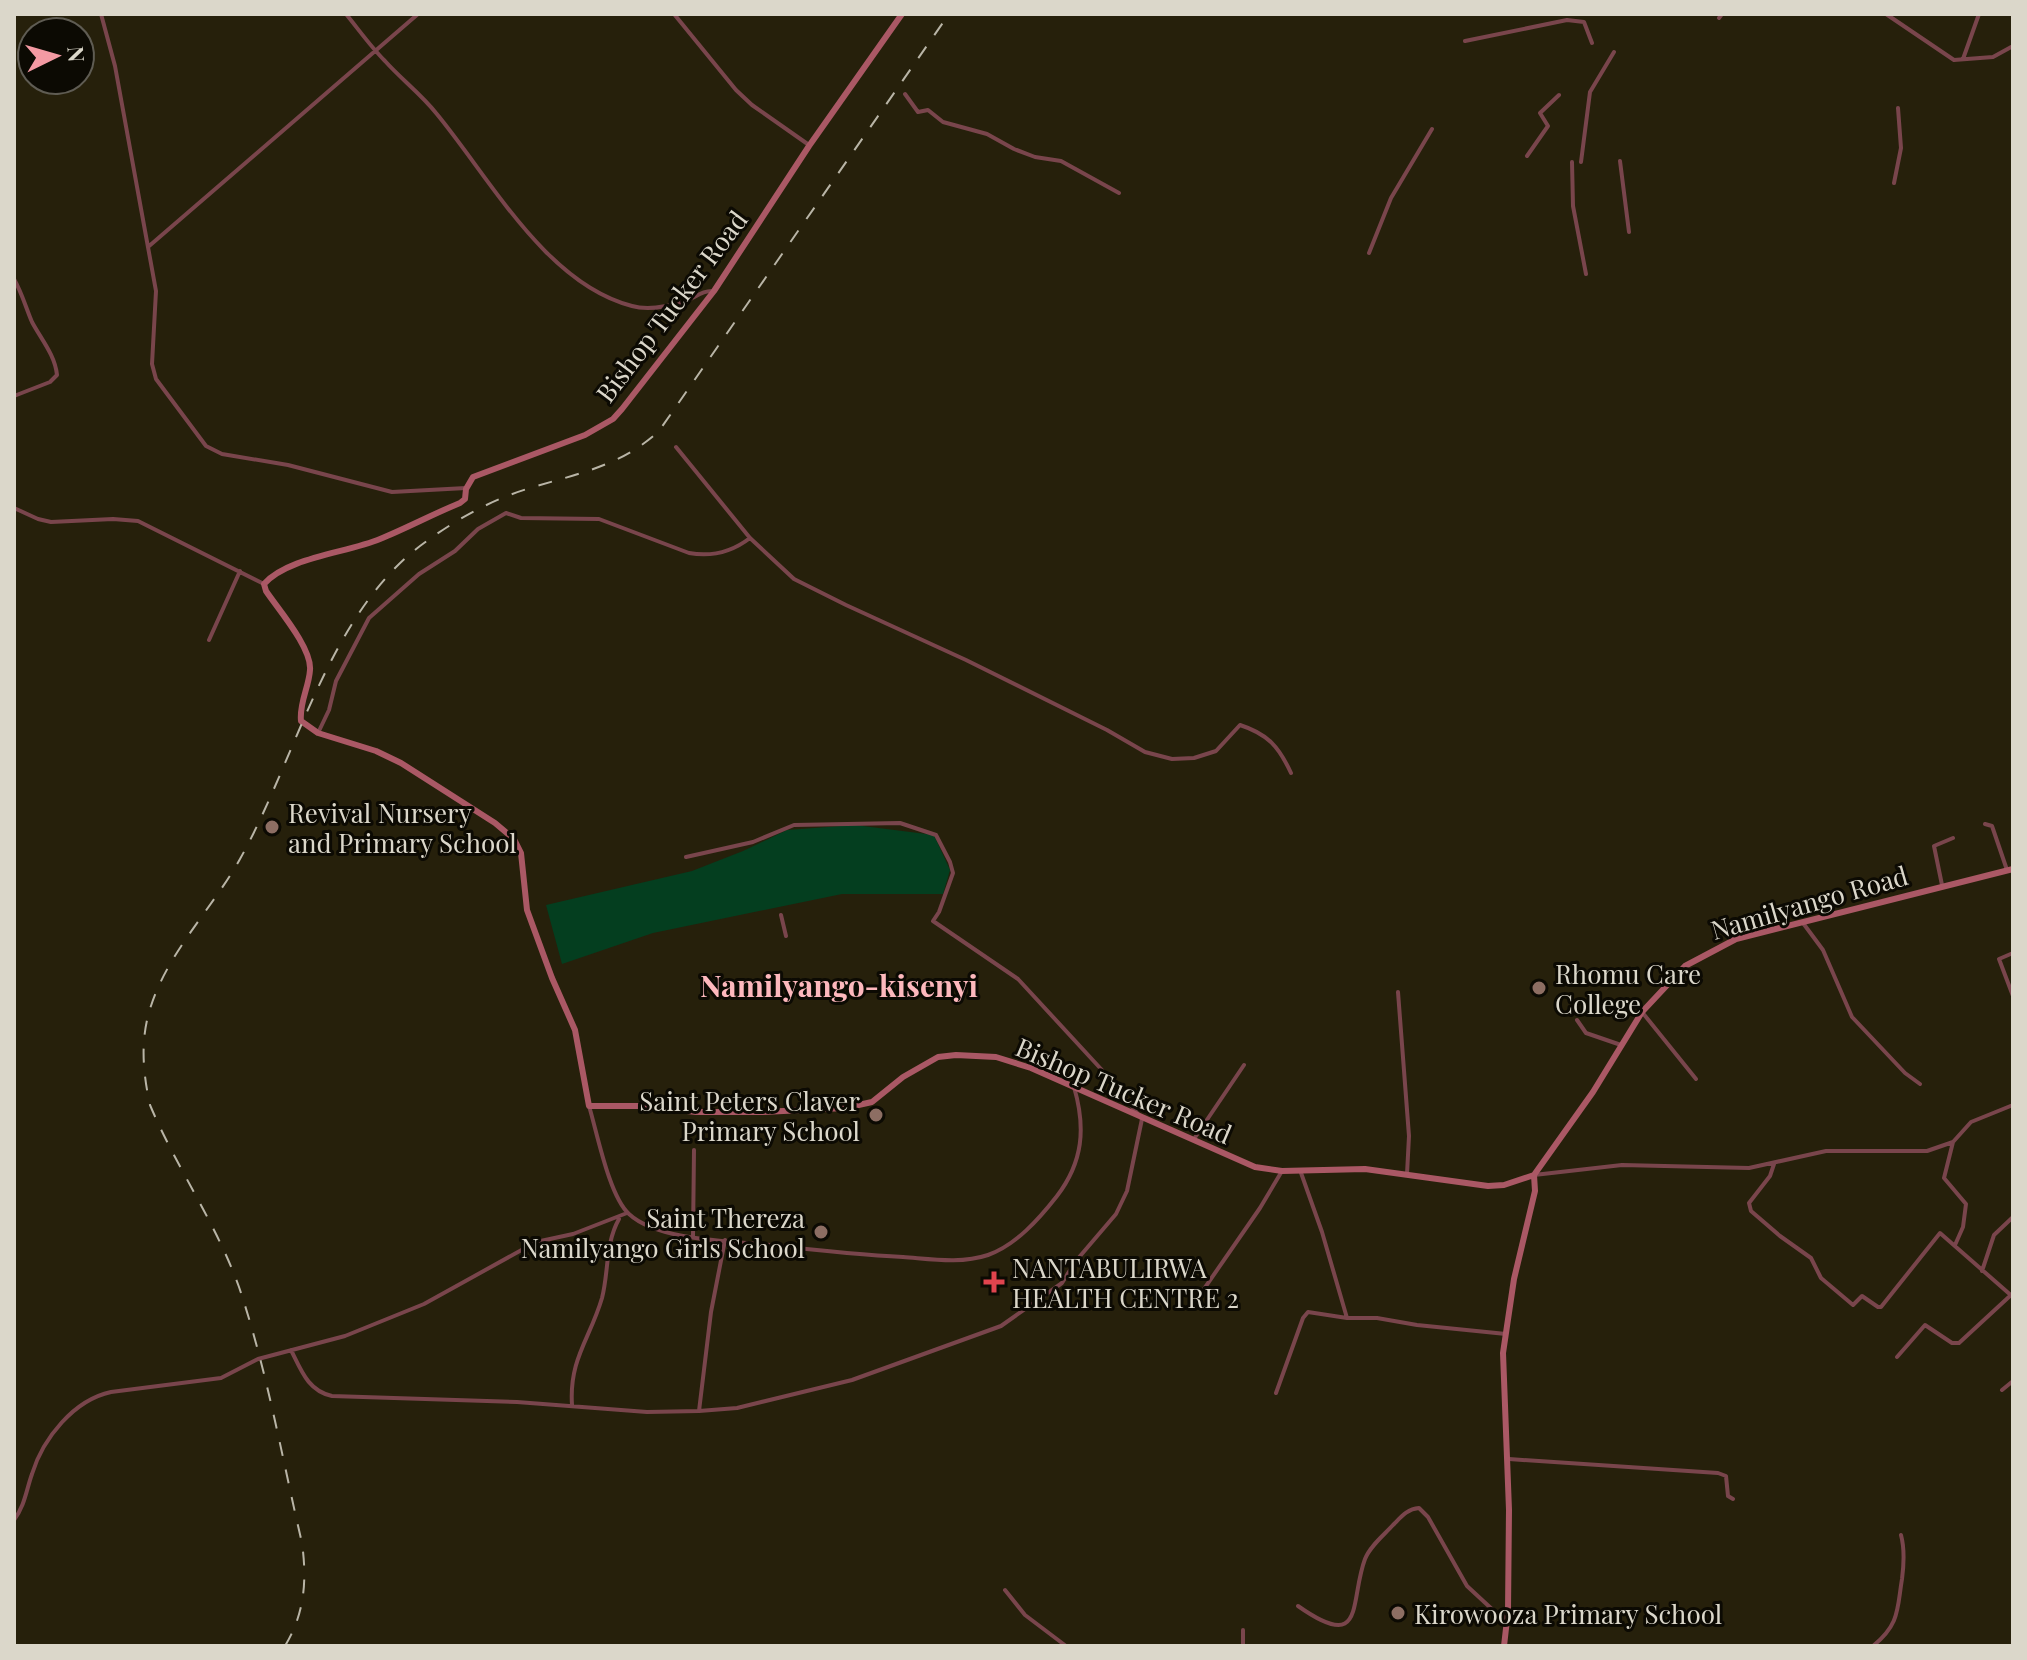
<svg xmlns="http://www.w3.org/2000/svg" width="2027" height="1660" font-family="'Playfair Display',serif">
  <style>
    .park { fill: #043e1f }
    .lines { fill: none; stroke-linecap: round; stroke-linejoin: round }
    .street { stroke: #79454c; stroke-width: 4 }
    .secondary { stroke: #aa5865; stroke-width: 6 }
    .rail { stroke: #b9b5a7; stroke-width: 2; stroke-dasharray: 14 14; stroke-linecap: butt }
    .education-dot { fill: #8d6e63; stroke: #0c0a03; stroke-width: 3 }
    .health-dot { fill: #e0444e; stroke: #0c0a03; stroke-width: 3 }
    .labels { text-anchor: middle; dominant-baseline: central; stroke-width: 6; stroke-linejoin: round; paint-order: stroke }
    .street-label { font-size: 26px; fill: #dbd7ca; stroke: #0c0a03 }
    .poi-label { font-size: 26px; fill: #dbd7ca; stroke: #0c0a03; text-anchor: start }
    .quarter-label { font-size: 30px; font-weight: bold; fill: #fdb8bd; stroke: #0c0a03 }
  </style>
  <rect width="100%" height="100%" fill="#26200b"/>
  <path class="park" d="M 855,825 L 934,835 L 950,870 L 943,894 L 842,894 L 653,933 L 562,964 L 546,905 L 692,871 L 743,851 L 787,830 Z"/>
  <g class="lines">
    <path class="street" d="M 101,14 L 115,66 L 156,291 L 152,364 L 156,379 L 206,446 L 222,454 L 288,465 L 392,492 L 466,488
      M 346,14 C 359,30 371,47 385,61 C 401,79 421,94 436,113 C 490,178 546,284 632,306 C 649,311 670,306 686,301 C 696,297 703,290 714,291
      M 674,14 L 736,90 L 752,105 L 809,145
      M 1886,14 L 1954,60 L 1993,57 L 2013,46
      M 1719,18 L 1722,14
      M 1465,41 L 1567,20 L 1584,22 L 1592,43
      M 1963,59 L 1979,14
      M 905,94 L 918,112 L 928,110 L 943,122 L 987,134 L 1014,149 L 1035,157 L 1061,161 L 1119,193
      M 1527,156 L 1548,126 L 1540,113 L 1559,95
      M 1620,161 L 1629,232
      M 1572,162 L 1573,206 L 1586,274
      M 1581,162 L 1590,92 L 1614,52
      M 1894,183 L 1901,148 L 1898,108
      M 14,225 L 14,240
      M 148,247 L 418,14
      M 1369,253 L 1391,198 L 1432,129
      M 14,279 C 22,293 26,308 32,322 C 41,339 55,355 57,375 L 50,382 L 14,396
      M 676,447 L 750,538 L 794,579 L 846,605 L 966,660 L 1107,730 L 1145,752 L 1172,759 L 1194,758 L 1216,751 L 1240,725 C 1268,734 1279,747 1291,773
      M 14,508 L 38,519 L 51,522 L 113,519 L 138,521 L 264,584
      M 209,640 L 240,571
      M 318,733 L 329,710 L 336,681 L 369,618 L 419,574 L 455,551 L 478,529 L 506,513 L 521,518 L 599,519 L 689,553 C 712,557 732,552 750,538
      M 1985,824 L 1992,826 L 2007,870
      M 1942,885 L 1934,846 L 1953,838
      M 781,915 L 786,936
      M 1803,923 L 1823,950 L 1852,1017 L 1905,1073 L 1920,1084
      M 2013,953 L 1999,959 L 2013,996
      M 1398,992 L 1409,1136 L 1407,1174
      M 1642,1012 L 1696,1079
      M 1577,1020 L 1586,1033 L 1621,1045
      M 589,1106 C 597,1132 609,1196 629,1214 C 658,1241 731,1241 770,1245 C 814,1250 859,1255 903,1257 C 931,1259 961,1264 988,1255 C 1016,1245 1039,1219 1057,1196 C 1083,1162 1086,1128 1074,1087
      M 1194,1139 L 1244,1065
      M 1953,1142 L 1944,1178 L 1966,1204 L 1963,1227 L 1955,1245
      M 1774,1164 L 1770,1176 L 1749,1203 L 1751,1211 L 1780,1236 L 1811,1258 L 1821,1278 L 1853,1305 L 1862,1296 L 1878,1307 L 1881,1307 L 1940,1233 L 2013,1297
      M 1300,1170 L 1322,1232 L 1347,1318
      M 1534,1175 L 1622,1165 L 1749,1168 L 1826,1151 L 1927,1151 L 1953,1142 L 1971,1122 L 2013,1105
      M 693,1236 L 694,1150
      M 1982,1271 L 1994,1235 L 2013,1217
      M 1197,1299 L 1260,1208 L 1282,1171
      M 291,1350 C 301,1370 308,1391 332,1396 L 517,1402 L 647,1412 L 699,1411 L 737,1408 L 852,1380 L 1001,1326 L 1062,1283 L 1075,1262 L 1116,1214 L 1127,1191 L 1142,1119 L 1101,1069 L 1018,979 L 933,921 L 939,912 L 953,873 L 950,862 L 936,835 L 900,823 L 794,825 L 753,842 L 686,857
      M 1897,1357 L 1925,1325 L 1952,1343 L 1959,1343 L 2011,1295
      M 2002,1390 L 2013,1381
      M 1276,1393 L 1303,1318 L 1308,1312 L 1347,1318 L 1377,1318 L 1417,1325 L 1506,1334
      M 572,1405 C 569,1359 590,1339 602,1298 C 609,1271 605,1244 619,1219
      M 699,1411 L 711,1312 L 725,1240
      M 1509,1459 L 1718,1473 L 1726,1476 L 1728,1496 L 1733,1499
      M 14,1520 C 25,1505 26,1491 32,1474 C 43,1438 74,1400 111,1392 L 221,1378 L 258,1359 L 345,1336 L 424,1304 L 536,1242 L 573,1234 L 627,1213
      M 1005,1590 L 1025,1615 L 1066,1646
      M 1298,1606 C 1366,1654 1349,1602 1365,1559 C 1370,1546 1384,1535 1393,1525 C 1401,1517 1407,1509 1419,1508 L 1428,1517 L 1467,1586 L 1507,1623
      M 1243,1630 L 1243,1646
      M 1873,1646 C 1900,1624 1897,1609 1902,1579 C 1904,1564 1905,1550 1901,1535"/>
    <path class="secondary" d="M 902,14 L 809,146 L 714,291 L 622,409 L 613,419 L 585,435 L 473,477 L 466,489 L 465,499 L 460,503 C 433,514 407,528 380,539 C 347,553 288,557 264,584 L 266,591 C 278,609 312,648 310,670 C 309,687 299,703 301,721 L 318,733 L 376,751 L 401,763 L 495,823 L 514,839 L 521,853 L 527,910 L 552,978 L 575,1030 L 589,1106 L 642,1106 L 696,1112 L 763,1112 L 845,1108 L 872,1102 L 903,1077 L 938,1057 L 956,1055 L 996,1057 L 1031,1068 L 1255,1167 L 1282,1171 L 1365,1169 L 1488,1186 L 1504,1185 L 1534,1175
      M 1534,1175 L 1593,1092 L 1642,1012 L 1685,966 L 1736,939 L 2013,869
      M 1504,1646 L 1508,1611 L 1509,1510 L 1503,1353 L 1514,1279 L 1535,1191 L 1534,1175"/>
    <path class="rail" d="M 285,1646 C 305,1613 307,1580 302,1543 C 282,1458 267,1370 239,1287 C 216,1223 176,1167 150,1105 C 143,1073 140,1041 150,1009 C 167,953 212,909 240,859 C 296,759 327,617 420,546 C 452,522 488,501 527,489 C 575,474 620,467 659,431 L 949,14"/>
  </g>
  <g class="education-dot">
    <circle cx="272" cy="827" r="8"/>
    <circle cx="1539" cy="988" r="8"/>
    <circle cx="876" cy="1115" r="8"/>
    <circle cx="821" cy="1232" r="8"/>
    <circle cx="1398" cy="1613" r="8"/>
  </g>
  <path class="health-dot" d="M990 1270h8v8h8v8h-8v8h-8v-8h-8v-8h8z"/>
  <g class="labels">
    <g class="street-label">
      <text transform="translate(671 306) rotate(-53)">Bishop Tucker Road</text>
      <text transform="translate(1809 902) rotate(-16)">Namilyango Road</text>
      <text transform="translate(1124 1090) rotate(23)">Bishop Tucker Road</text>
    </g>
    <g class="poi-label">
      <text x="288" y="812">Revival Nursery<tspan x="288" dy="30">and Primary School</tspan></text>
      <text x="1555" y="973">Rhomu Care<tspan x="1555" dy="30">College</tspan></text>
      <text x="860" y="1100" text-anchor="end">Saint Peters Claver<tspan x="860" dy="30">Primary School</tspan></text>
      <text x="805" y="1217" text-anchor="end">Saint Thereza<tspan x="805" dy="30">Namilyango Girls School</tspan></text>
      <text x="1012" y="1267">NANTABULIRWA<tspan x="1012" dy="30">HEALTH CENTRE 2</tspan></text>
      <text x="1414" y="1613">Kirowooza Primary School</text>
    </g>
    <g class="quarter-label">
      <text x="839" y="985">Namilyango-kisenyi</text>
    </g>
  </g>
  <rect width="2027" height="1660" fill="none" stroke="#dbd7ca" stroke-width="32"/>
  <g transform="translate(56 56) rotate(85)"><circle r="38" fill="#0c0a03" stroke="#5f5c53" stroke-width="2"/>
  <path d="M0-6L14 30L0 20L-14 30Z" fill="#f49aa3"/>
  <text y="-12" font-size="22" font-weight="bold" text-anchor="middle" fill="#dbd7ca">N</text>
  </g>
</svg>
